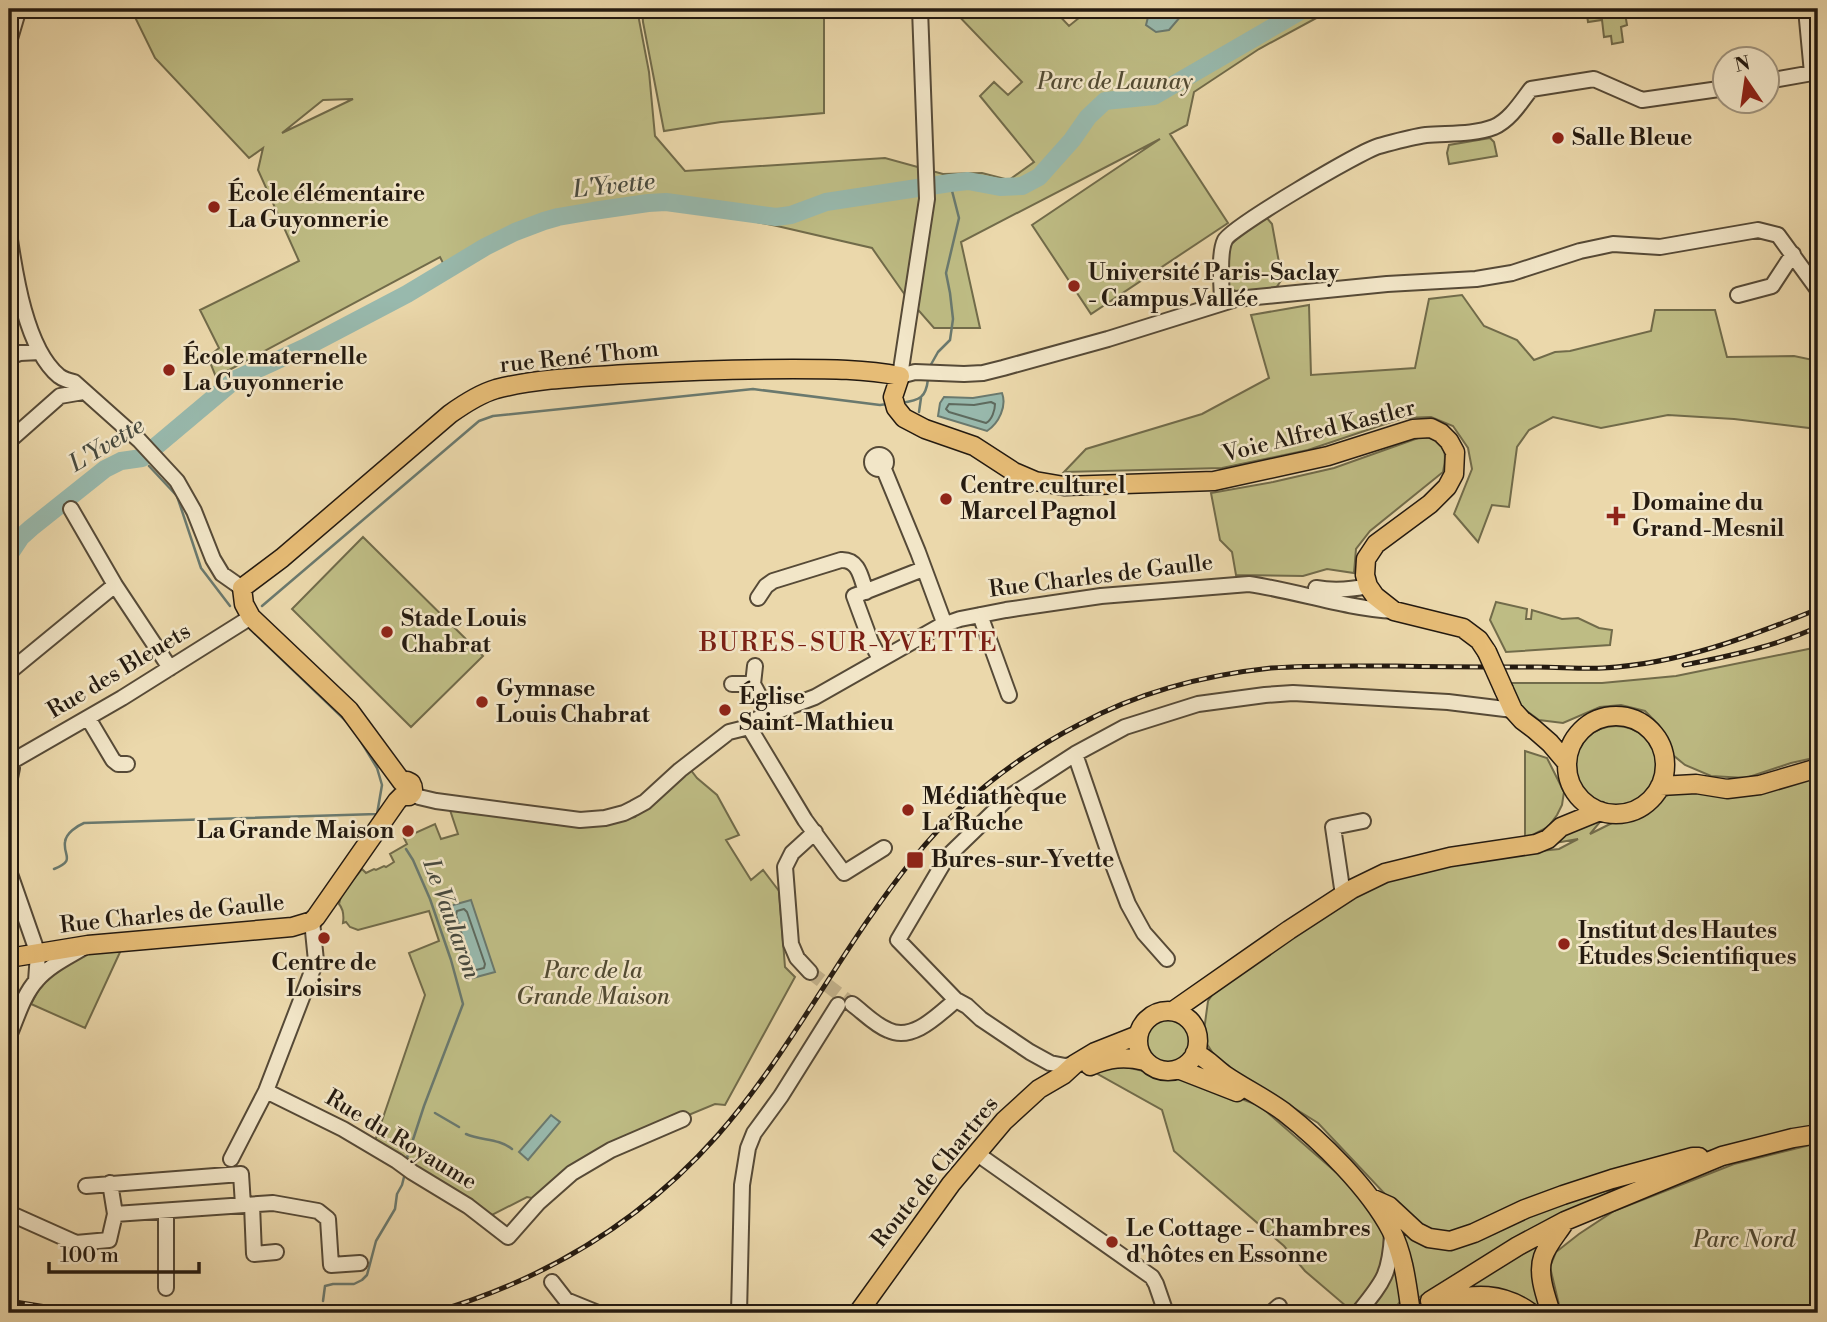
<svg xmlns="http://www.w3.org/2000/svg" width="1827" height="1322" font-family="'Libre Bodoni',serif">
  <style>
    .green { fill: #bebc84; stroke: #716b4a; stroke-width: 2; fill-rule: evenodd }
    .water { fill: #98b9ad; stroke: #6a796e; stroke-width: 2 }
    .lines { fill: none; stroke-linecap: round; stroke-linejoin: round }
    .shore { stroke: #5e6a5e; stroke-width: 2 }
    .stream { stroke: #6a796e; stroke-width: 2.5 }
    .river { stroke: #98b9ad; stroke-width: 18 }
    .minor-tunnel { stroke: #c3b28c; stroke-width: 14; stroke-dasharray: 14 7; stroke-linecap: butt }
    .minor-casing { stroke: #564a37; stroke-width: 18 }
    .major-casing { stroke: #241a10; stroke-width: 21 }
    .minor { stroke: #f2e6c8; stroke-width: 14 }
    .major { stroke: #e6bc76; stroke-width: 18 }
    .rail-casing { stroke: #241a10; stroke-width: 5 }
    .rail { stroke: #f2e6c8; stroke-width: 2.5; stroke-dasharray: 8; stroke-linecap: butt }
    .major-bridge-casing { stroke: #241a10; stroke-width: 21; stroke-linecap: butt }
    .major-bridge { stroke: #e6bc76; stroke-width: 18 }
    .poi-dot { fill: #8f2418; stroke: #f2e6c8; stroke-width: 2.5 }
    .labels { text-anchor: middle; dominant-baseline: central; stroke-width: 5; stroke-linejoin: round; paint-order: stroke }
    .park-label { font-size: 23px; font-style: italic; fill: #524b33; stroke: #f2e6c8 }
    .poi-label { font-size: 23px; font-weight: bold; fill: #241a10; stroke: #f2e6c8; text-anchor: start }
    .street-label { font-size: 23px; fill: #241a10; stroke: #f2e6c8 }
    .water-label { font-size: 24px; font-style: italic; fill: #474a3f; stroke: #f2e6c8 }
    .quarter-label { font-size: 26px; letter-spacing: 2px; fill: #7a1f14; stroke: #f2e6c8 }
  </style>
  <rect width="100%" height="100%" fill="#ebd8ab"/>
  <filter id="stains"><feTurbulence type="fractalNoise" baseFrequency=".00286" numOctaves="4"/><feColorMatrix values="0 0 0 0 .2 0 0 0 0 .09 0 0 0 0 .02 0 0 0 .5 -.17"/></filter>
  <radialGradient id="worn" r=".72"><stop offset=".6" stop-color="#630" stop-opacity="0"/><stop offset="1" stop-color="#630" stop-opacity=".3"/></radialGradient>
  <path class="green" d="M 131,9 L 637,9 L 649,72 L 655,136 L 685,171 L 885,158 L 943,174 L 982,173 L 1009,180 L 1034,162 L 980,96 L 994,82 L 1008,95 L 1022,82 L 952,9 L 1053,9 L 1069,26 L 1090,9 L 1333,9 L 1259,49 L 1194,92 L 1187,125 L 1170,134 L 1228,223 L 1091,314 L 1032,225 L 1160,139 L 961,242 L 980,328 L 934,328 L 905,295 L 872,248 L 777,226 L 643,199 L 562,211 L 500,235 L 444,265 L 440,257 L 216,377 L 208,357 L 219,348 L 200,310 L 299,261 L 258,170 L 263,148 L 249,158 L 155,58 ZM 353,99 L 282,133 L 323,100 Z
    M 642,9 L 824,9 L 824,113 L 721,122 L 664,131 L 643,22 Z
    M 1586,9 L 1651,9 L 1625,13 L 1627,25 L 1621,27 L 1623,42 L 1612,44 L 1611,36 L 1604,37 L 1602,20 L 1588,22 Z
    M 1490,138 L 1494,142 L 1497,156 L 1449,164 L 1447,153 L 1449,145 Z
    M 1263,218 L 1267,218 L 1272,224 L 1282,279 L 1276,288 L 1241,293 L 1231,289 L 1227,284 L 1227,252 L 1231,244 L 1237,237 Z
    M 1462,295 L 1484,326 L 1517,340 L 1534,360 L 1555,352 L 1570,351 L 1651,331 L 1655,310 L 1715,310 L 1727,357 L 1794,356 L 1818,361 L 1818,433 L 1817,429 L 1734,419 L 1668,415 L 1601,428 L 1553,417 L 1529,430 L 1517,447 L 1509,507 L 1492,505 L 1478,542 L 1454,514 L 1472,469 L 1468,448 L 1453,426 L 1431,417 L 1403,418 L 1308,450 L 1222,468 L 1064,472 L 1086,449 L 1202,414 L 1269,378 L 1251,315 L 1309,305 L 1311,375 L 1415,368 L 1429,299 Z
    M 1421,437 L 1439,439 C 1446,450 1446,459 1443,472 L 1370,531 L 1356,549 L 1354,573 L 1327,569 L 1303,576 L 1236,575 L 1232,552 L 1220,540 L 1211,493 L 1273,482 L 1334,468 Z
    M 363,537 L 483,656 L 411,727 L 292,609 Z
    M 1496,602 L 1527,609 L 1526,619 L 1531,619 L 1532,610 L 1562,619 L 1578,618 L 1599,628 L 1612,630 L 1610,645 L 1506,652 L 1490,620 Z
    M 1818,647 L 1818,703 L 1813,707 L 1818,715 L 1818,757 L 1791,763 L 1746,778 L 1711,776 L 1685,765 L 1673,755 L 1659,725 L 1645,711 L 1621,705 L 1600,707 L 1563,723 L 1539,720 L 1520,706 L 1509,683 L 1602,683 L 1676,676 Z
    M1575 767a41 41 0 1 1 82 0a41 41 0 1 1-82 0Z
    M 1525,751 L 1547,758 L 1564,792 L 1562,805 L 1557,815 L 1548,827 L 1525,839 Z
    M 690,769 L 697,778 L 717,795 L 739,835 L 726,840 L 751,880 L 763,870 L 779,891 L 785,967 L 795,977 L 725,1105 L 715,1104 L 662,1126 L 537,1199 L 527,1197 L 492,1215 L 479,1210 L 375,1141 L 425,995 L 409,953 L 439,941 L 429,911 L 358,930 L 350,927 L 346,922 L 343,923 C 344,916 344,910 339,904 L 341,896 L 345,889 L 362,869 L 366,873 L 374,869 L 376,870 L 384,866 L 386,867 L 394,862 L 390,854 L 407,844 L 404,838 L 435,824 L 441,839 L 458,834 L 450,810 L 585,827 L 635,817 Z
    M 1818,776 L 1818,1131 L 1792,1135 L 1627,1167 L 1606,1195 L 1523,1237 L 1416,1299 L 1385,1194 L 1318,1123 L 1218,1061 L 1203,1038 L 1208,1001 L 1221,982 L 1342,901 L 1389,877 L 1454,860 L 1559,849 L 1578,839 L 1555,843 L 1569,828 L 1595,820 L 1600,822 L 1590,834 L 1672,793 Z
    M 121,950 L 85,1028 L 31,1004 L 39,989 L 53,973 L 84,955 L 95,952 Z
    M1146 1042a22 22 0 1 1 44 0a22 22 0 1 1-44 0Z
    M 1108,1063 L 1205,1085 L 1260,1106 L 1338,1174 L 1387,1224 L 1401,1300 L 1392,1313 L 1340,1313 L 1346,1306 L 1305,1271 L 1284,1246 L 1174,1151 L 1162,1110 L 1096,1073 Z
    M 1818,1143 L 1818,1313 L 1561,1313 L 1550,1267 L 1556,1252 L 1579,1234 L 1614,1211 L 1734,1164 Z
    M 1535,1247 L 1538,1252 L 1544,1313 L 1539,1313 L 1473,1290 L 1472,1282 Z
    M 1486,1303 L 1516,1313 L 1434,1313 L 1444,1306 Z"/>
  <path class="water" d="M 1150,9 L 1187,9 L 1169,30 L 1156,32 L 1146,25 Z
    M 1002,393 C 1007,406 999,423 987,431 L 938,416 L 940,403 L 944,397 L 973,398 Z
    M 471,900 L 495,972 L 469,979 L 446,907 Z
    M 551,1115 L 560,1122 L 528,1160 L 519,1152 Z"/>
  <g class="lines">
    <path class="shore" d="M 991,402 L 995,404 C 995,410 992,420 986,423 L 949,412 L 946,409 L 949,404 L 974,405 Z
      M 464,909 L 467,912 L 485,964 L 484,968 L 476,970 L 472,968 L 456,915 L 457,911 Z"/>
    <path class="stream" d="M 929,368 L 938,352 L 950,340 L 953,319 L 950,293 L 946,273 L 959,218 L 950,183
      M 901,403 C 920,400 926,398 928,379
      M 919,412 L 921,398
      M 149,466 L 177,496 L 201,568 L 230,606
      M 262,606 L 479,421 L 493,416 L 753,389 L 880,405 L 887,404
      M 250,629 L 346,721
      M 406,849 L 413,860 L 430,899 L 451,960 L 463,1004 L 424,1106 L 406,1161
      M 54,869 C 76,860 63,856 65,842 C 66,833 77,826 84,823 L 377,814 L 382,785 L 377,768 L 360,740
      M 435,1113 L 459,1127
      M 466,1134 C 482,1141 498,1138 512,1149
      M 323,1301 L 325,1286 L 333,1284 L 354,1284 L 362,1280 L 367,1275 L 376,1241 L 395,1209 L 397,1194 L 402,1185 L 405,1173"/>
    <path class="river" d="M 9,555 L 21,537 L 31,528 L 105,469 L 121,461 L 142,458 L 236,379 L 306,347 L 407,294 L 485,247 L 515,232 L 544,221 L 558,217 L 593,211 L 648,203 L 666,202 L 776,217 L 791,215 L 826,202 L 950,183 L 968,181 L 1000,187 L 1022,186 L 1039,177 L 1072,140 L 1088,117 L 1105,101 L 1154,96 L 1304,9"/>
    <path class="minor-tunnel" d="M 810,972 L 852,1004"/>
    <defs>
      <path id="minor" d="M 920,9 L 927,199 L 900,376 L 915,372 L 964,374 L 983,373 L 1003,368 L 1108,339 L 1236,299 L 1387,284 L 1476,279 L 1512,273 L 1580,251 L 1613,244 L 1660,247 L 1758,230 L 1778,235 L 1818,290
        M 1806,9 L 1812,73
        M 9,42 L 17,15 L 17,9
        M 1768,81 L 1818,72
        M 9,233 C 15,274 26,349 59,376 C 63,379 69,381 74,382 L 139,440 L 177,481 L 194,511 L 213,559 L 222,574 L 242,588
        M 1738,295 L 1772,286 L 1793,254
        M 1222,303 C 1222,287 1218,254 1225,240 C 1230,228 1361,151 1379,146 C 1394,142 1411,137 1426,135 C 1448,133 1473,135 1494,127 C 1510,120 1521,102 1531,89 L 1594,79 L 1642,100 L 1726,88
        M 9,357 L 20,353 L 40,352
        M 9,441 L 60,396 L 83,392
        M872 462a7 7 0 1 1 14 0a7 7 0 1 1-14 0Z
        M 883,467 L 918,552 L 945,625
        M 71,509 L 115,585 L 170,668
        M 1316,588 C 1334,591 1350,590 1368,586
        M 758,598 L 766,586 L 773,581 L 841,560 C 859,559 861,578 866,592
        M 980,615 L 1009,695
        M 880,659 L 871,642 L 854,596 L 923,569
        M 9,672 L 115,585
        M 732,684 L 753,684
        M 753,684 L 766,708 L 774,714
        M 753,684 L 755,666
        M 88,718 L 113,760 L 118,764 L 127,764
        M 749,727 L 805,820 L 844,873 L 884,848
        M 1075,754 L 1112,862 L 1128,904 L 1144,933 L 1167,959
        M 9,761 L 12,768 L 9,783
        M 9,763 L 122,698 L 251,617
        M 412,793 L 419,797 L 436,801 L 580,820 L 605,818 L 624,813 L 634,808 L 645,802 L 680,770 L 729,732 L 749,727 L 757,719 L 815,697 L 940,626 L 960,619 L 1006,610 L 1101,596 L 1249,584 C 1297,591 1344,608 1394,611
        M 9,871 L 38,954 L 36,981
        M 1343,895 L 1333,827 L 1363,821
        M 810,972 L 797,958 L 791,944 L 785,867 L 792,853 L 815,832
        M 852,1004 C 863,1012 875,1025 888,1030 C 913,1042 938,1015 956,1000
        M 9,1036 C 17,1018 23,995 37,980 C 49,966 68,957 83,948
        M 1075,1064 L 1065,1066 L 1050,1063 L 1030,1052 L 981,1019 L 967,1006 L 956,1000 L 898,940 L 947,857 L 1009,797 L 1075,754 L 1125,727 L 1198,704 L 1265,695 L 1293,693 L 1448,702 L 1513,710
        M 266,1091 L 343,1129 L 397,1161 L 412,1172 L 468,1206 L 508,1237 L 538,1203 L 572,1173 L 611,1150 L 683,1119
        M 976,1153 L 1152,1277 L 1156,1284 L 1166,1313
        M 231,1159 L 266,1091 L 316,961 L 312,921
        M 110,1183 L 115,1214
        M 86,1186 L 241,1174 L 243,1205
        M 252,1205 L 254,1254 L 276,1252
        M 166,1211 L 166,1288
        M 9,1213 L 76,1243 L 109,1240 L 115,1214 L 273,1203 L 318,1211 L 328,1219 L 331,1265 L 360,1263
        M 552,1282 L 566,1300 L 598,1313
        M 739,1313 L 742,1185 L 748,1148 L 754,1133 L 781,1096 L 838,1005
        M 1271,1313 L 1279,1306
        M 1358,1313 C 1383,1282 1390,1275 1392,1234"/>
      <path id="major" d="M 1504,690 L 1513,710 L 1522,720 L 1534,729 L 1550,743 L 1567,763
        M1567 765a49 49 0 1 1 98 0a49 49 0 1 1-98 0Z
        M 402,782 L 349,710 L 251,617 L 244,604 L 242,588 L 282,558 L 450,414 C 464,404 479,394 496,389 C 539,378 584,377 628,374 C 684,371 738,369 793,369 C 829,369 865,369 900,376 L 893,397 L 896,408 L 904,418 L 925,429 L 974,446 L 1014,472 L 1035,481 L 1064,486 L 1214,481 L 1328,456 L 1413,429 L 1431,428 L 1441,433 L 1449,441 L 1455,452 L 1454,474 L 1447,487 L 1430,504 L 1376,544 L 1366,559 L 1365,575 L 1368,586 L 1375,596 L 1394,611 L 1463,628 L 1479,640 L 1487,652
        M 1660,786 L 1696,784 L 1727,789 L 1760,785 L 1818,768
        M 9,958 L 88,945 L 292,927 L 312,921 L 316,917 L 397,801 L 402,796 L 409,796 C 414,793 414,788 411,783 L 407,781 L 402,782
        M1138 1041a30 30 0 1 1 60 0a30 30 0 1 1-60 0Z
        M 1173,1011 L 1289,930 L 1352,889 L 1385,873 L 1450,857 L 1536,844 L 1548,839 L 1561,827 L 1600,811
        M 1195,1053 C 1207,1058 1215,1068 1225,1075 C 1244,1088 1265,1098 1284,1112 C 1321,1141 1369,1188 1391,1230 C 1404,1255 1407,1286 1411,1313
        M 1090,1066 C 1109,1058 1124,1056 1145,1061
        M 1178,1069 L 1237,1092
        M 1371,1198 L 1389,1206 L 1417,1232 L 1429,1238 L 1450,1241 L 1474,1233 L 1525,1209 L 1563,1195 L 1612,1179 L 1693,1157 L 1699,1157
        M 1437,1300 C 1473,1295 1500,1290 1531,1313
        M 1430,1301 L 1518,1246 L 1565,1221 L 1722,1156 L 1793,1138 L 1818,1134
        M 858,1313 L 951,1184 L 1004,1121 L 1039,1089 L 1063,1075 L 1075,1064 L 1095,1052 L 1138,1035
        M 1551,1313 C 1546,1297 1537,1274 1543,1257 C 1547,1245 1557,1234 1564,1223"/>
    </defs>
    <use href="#minor" class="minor-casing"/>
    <use href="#major" class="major-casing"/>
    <use href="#minor" class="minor"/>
    <use href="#major" class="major"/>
    <defs>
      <path id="rail" d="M 1684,665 C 1731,656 1775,646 1818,627
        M 9,1301 L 83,1313
        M 431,1313 C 543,1281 639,1224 717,1136 C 792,1051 842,946 914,858 C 959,802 1016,757 1080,724 C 1139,692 1205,675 1271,668 C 1312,665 1354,666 1395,666 C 1442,667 1490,667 1537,667 C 1559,667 1581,669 1603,668 C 1679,664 1749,637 1818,609"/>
    </defs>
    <use href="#rail" class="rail-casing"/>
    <use href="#rail" class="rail"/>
    <defs>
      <path id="major-bridge" d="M 1487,652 L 1504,690"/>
    </defs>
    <use href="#major-bridge" class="major-bridge-casing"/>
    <use href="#major-bridge" class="major-bridge"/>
  </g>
  <g class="poi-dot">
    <circle cx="1558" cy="138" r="7"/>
    <circle cx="214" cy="207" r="7"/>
    <circle cx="1074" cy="286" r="7"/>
    <circle cx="169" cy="370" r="7"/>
    <circle cx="946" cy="499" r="7"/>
    <path d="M1612.5 505.5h7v7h7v7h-7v7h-7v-7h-7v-7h7z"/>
    <circle cx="387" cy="632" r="7"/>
    <circle cx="482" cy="702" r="7"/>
    <circle cx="725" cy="710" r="7"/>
    <circle cx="908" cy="810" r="7"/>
    <circle cx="408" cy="831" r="7"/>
    <rect x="906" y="851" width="18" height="18" rx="3.5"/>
    <circle cx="324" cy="938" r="7"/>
    <circle cx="1564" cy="944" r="7"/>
    <circle cx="1112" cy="1242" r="7"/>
  </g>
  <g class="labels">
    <g class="park-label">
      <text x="1115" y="82">Parc de Launay</text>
      <text x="593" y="971">Parc de la<tspan x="593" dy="26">Grande Maison</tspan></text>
      <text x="1744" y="1240">Parc Nord</text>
    </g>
    <g class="poi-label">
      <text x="1572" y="138">Salle Bleue</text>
      <text x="228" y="194">École élémentaire<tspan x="228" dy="26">La Guyonnerie</tspan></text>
      <text x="1088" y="273">Université Paris-Saclay<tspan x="1088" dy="26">- Campus Vallée</tspan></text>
      <text x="183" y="357">École maternelle<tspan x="183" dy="26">La Guyonnerie</tspan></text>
      <text x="960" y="486">Centre culturel<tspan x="960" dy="26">Marcel Pagnol</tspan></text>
      <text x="1632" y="503">Domaine du<tspan x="1632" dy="26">Grand-Mesnil</tspan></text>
      <text x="401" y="619">Stade Louis<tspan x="401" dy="26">Chabrat</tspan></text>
      <text x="496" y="689">Gymnase<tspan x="496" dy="26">Louis Chabrat</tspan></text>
      <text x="739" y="697">Église<tspan x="739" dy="26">Saint-Mathieu</tspan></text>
      <text x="922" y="797">Médiathèque<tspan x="922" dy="26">La Ruche</tspan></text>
      <text x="394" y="831" text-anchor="end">La Grande Maison</text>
      <text x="931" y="860">Bures-sur-Yvette</text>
      <text x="1578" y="931">Institut des Hautes<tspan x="1578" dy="26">Études Scientifiques</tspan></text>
      <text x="324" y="963" text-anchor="middle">Centre de<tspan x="324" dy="26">Loisirs</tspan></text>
      <text x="1126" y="1229">Le Cottage - Chambres<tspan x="1126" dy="26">d'hôtes en Essonne</tspan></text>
    </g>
    <g class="street-label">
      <text transform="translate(579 357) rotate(-6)">rue René Thom</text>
      <text transform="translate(1319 431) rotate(-14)">Voie Alfred Kastler</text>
      <text transform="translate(1101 576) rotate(-7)">Rue Charles de Gaulle</text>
      <text transform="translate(119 671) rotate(-31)">Rue des Bleuets</text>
      <text transform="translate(172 914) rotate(-6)">Rue Charles de Gaulle</text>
      <text transform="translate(401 1140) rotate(31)">Rue du Royaume</text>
      <text transform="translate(935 1172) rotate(-51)">Route de Chartres</text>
    </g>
    <g class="water-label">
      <text transform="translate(614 186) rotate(-6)">L'Yvette</text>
      <text transform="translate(107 445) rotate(-31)">L'Yvette</text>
      <text transform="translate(451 919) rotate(70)">Le Vaularon</text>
    </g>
    <g class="quarter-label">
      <text x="849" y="643">BURES-SUR-YVETTE</text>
    </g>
  </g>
  <rect width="1827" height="1322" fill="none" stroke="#ebd8ab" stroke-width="35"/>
  <rect x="10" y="10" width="1806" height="1301" fill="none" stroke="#241a10" stroke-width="3.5"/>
  <rect x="18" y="18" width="1792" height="1287" fill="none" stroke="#241a10" stroke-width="2"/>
  <g transform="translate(1746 80) rotate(347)"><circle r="33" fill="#f2e6c8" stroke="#a0947e" stroke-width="2"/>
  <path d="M0-5L12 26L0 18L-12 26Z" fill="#8f2418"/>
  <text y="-10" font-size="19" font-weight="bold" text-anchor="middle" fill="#241a10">N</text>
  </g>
  <path d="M49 1262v10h150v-10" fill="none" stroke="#241a10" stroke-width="3.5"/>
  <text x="60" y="1262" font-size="21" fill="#241a10" stroke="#f2e6c8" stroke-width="5" paint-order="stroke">100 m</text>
  <rect width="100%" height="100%" filter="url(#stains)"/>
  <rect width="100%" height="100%" fill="url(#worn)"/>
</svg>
